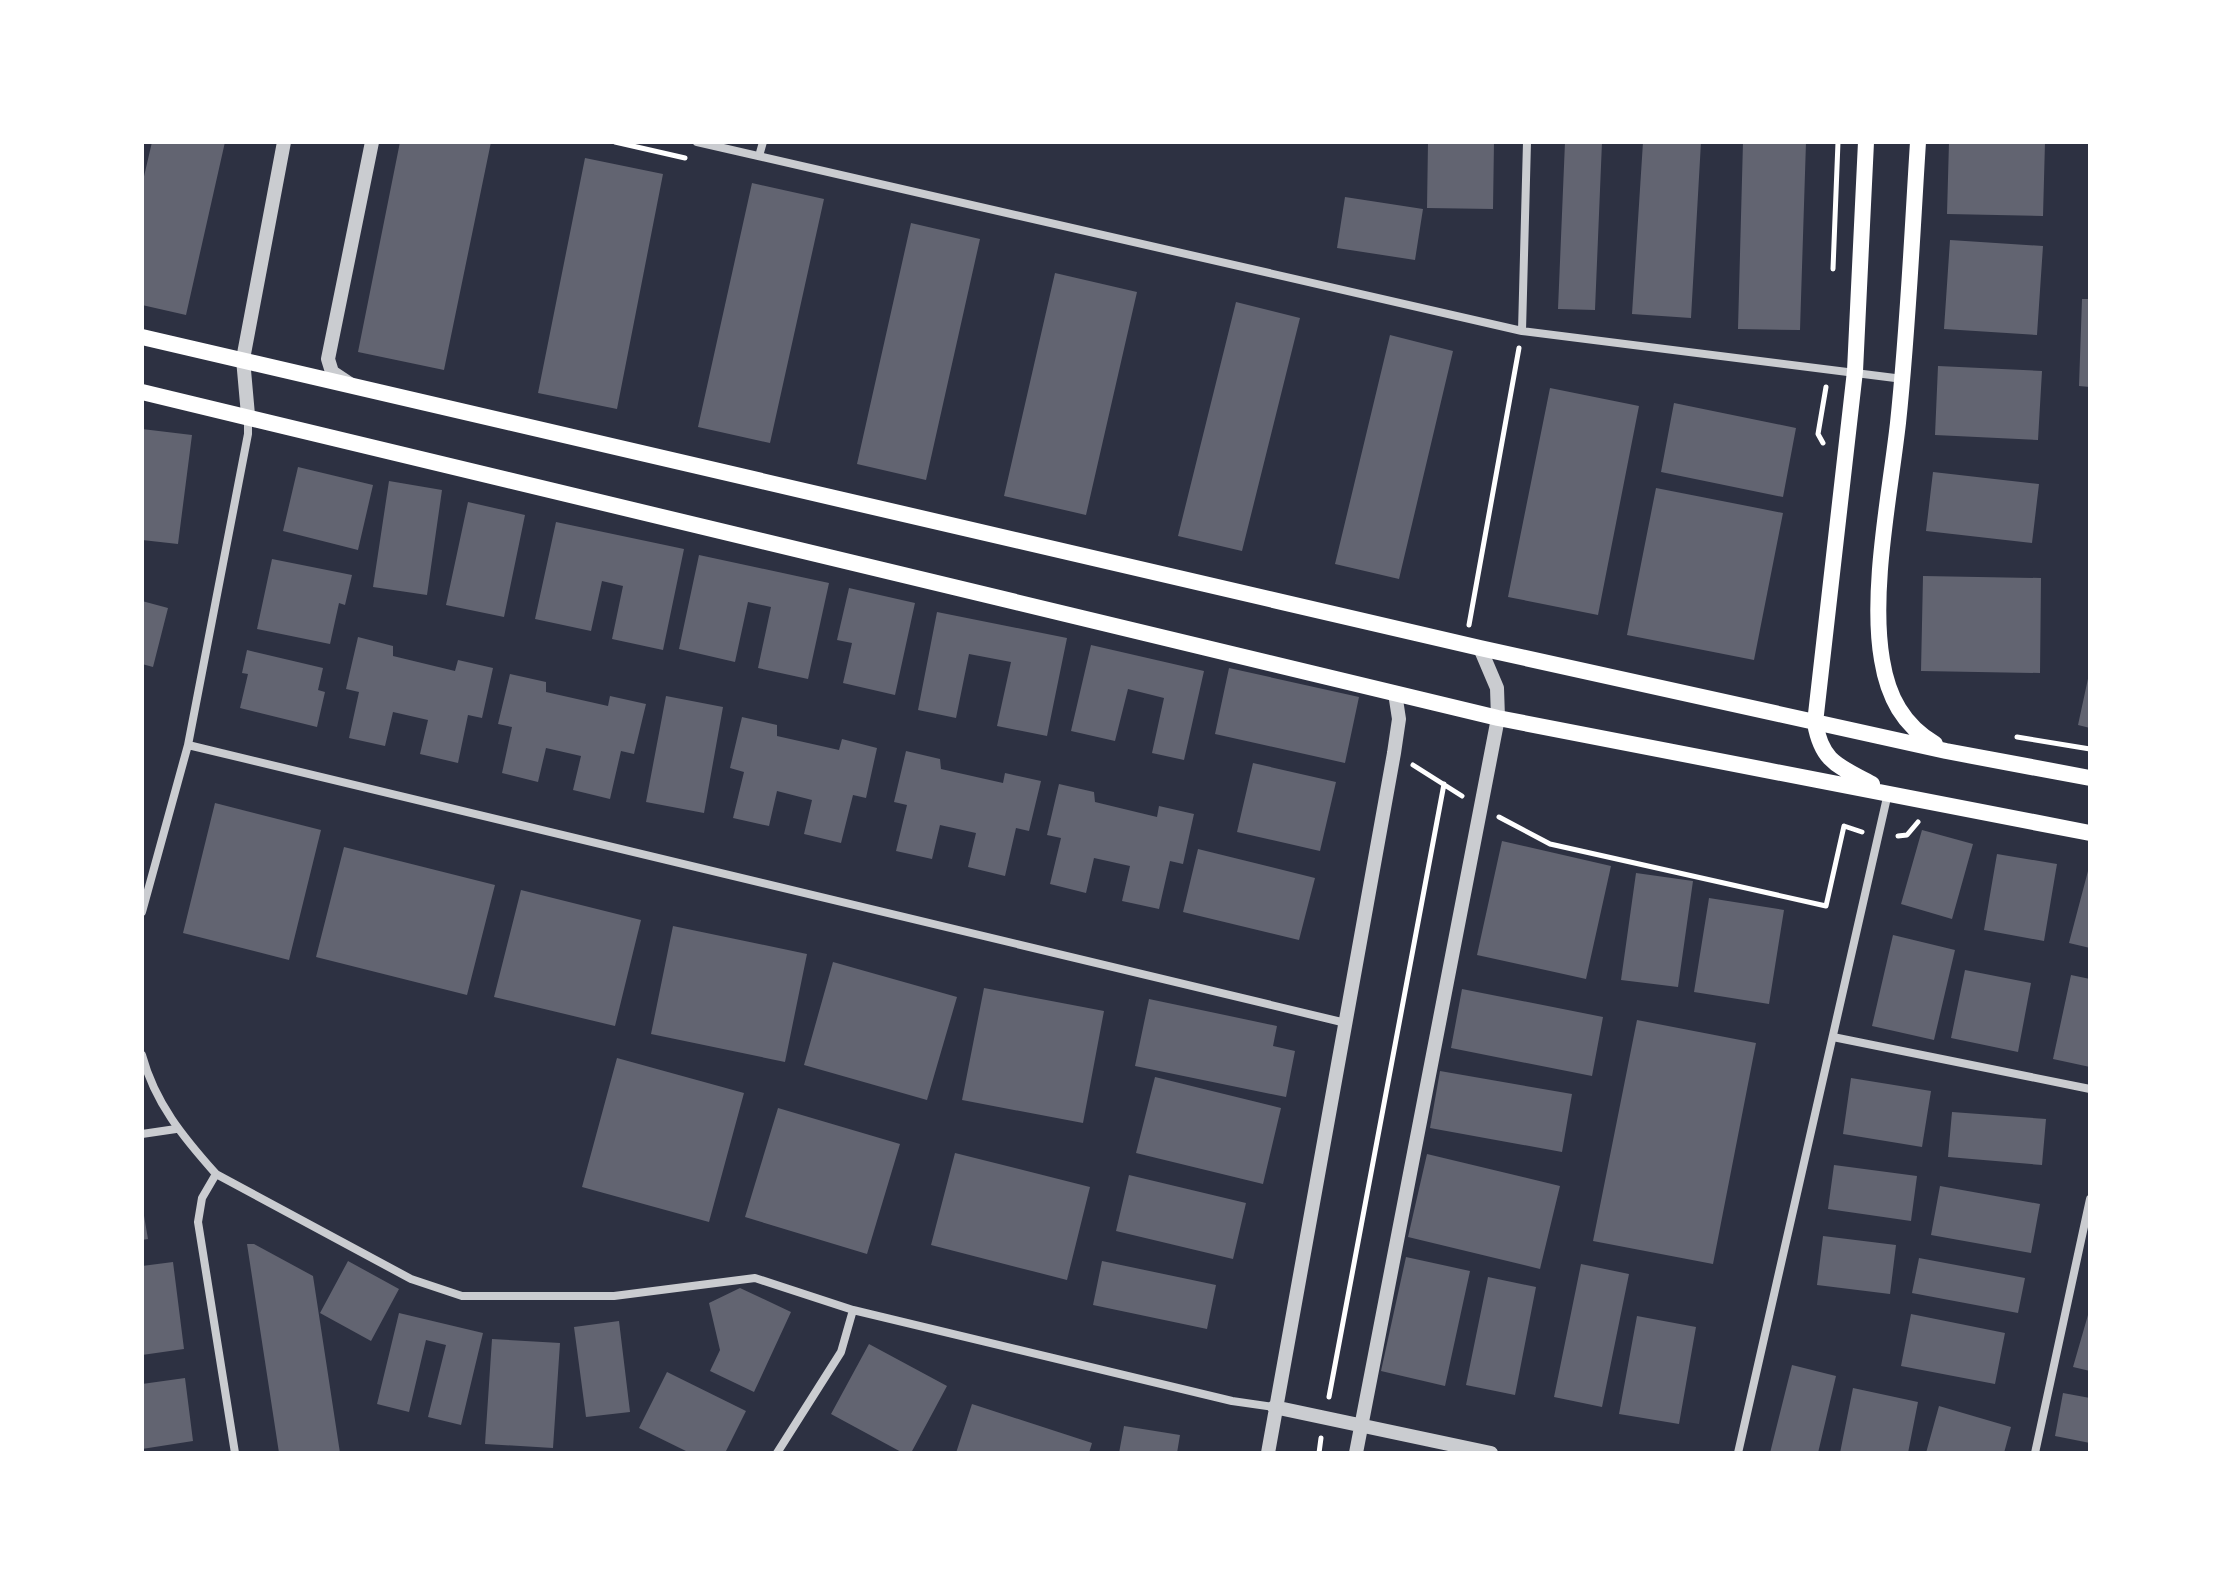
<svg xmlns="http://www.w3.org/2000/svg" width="2232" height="1595" font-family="'Fira Sans',sans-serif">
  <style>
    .building { fill: #626471 }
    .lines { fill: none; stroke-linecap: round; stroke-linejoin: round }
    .path { stroke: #fff; stroke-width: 5 }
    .minor { stroke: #caccd0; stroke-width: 8 }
    .tertiary { stroke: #caccd0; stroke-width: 14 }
    .secondary { stroke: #fff; stroke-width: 16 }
  </style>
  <rect width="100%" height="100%" fill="#2d3142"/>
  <path class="building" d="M 152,142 L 225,142 L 186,315 L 142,305 L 142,185 Z
    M 400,142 L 491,142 L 444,370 L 358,352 Z
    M 1428,142 L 1494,142 L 1493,209 L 1427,208 Z
    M 1565,142 L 1602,142 L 1595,310 L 1558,309 Z
    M 1643,142 L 1701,142 L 1691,318 L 1632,314 Z
    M 1743,142 L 1806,142 L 1800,330 L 1738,329 Z
    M 1949,142 L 2045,142 L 2043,216 L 1947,214 Z
    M 585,158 L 663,174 L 617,409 L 538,393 Z
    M 752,183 L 824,199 L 770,443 L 698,427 Z
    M 1345,197 L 1423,209 L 1415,260 L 1337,248 Z
    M 911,223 L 980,239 L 926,480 L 857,464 Z
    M 1950,240 L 2043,246 L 2037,335 L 1944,329 Z
    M 1055,273 L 1137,292 L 1086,515 L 1004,496 Z
    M 2082,299 L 2090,299 L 2090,387 L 2079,386 Z
    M 1236,302 L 1300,318 L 1242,551 L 1178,536 Z
    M 1390,335 L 1453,351 L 1399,579 L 1335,564 Z
    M 1938,366 L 2042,371 L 2038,440 L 1935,435 Z
    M 1550,388 L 1639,406 L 1598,615 L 1508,597 Z
    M 1674,403 L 1796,428 L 1783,497 L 1661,472 Z
    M 142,429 L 192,435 L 178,544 L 142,540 Z
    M 298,467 L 373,485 L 358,550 L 283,531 Z
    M 1933,472 L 2039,484 L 2032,543 L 1926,531 Z
    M 389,481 L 442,490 L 427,595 L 373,587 Z
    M 1656,488 L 1783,513 L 1754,660 L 1627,635 Z
    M 468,502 L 525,515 L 504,617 L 446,605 Z
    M 556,522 L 684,549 L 663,650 L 612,639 L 623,586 L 602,581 L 591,631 L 535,619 Z
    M 699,555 L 829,583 L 808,679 L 758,668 L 771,607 L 748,602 L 735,662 L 679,649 Z
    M 272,559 L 352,575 L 345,605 L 339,603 L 330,644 L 257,629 Z
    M 1923,576 L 2041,578 L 2040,673 L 1921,671 Z
    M 849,588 L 915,603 L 895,695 L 843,683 L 852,643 L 837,640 Z
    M 142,601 L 168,608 L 153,667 L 142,664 Z
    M 937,612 L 1067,638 L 1047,736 L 997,726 L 1011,662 L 969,654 L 956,718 L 918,710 Z
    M 358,637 L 393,646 L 393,656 L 455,671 L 458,660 L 493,668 L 482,718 L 468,715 L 458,763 L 420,754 L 428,720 L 393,712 L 385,746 L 349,738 L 359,692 L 346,689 Z
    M 1091,645 L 1204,671 L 1184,760 L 1152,753 L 1164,698 L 1128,689 L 1115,741 L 1071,731 Z
    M 247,650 L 323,668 L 318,690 L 325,692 L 317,727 L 240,708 L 248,674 L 242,673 Z
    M 1229,668 L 1359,697 L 1345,763 L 1215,734 Z
    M 510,674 L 546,682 L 546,692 L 608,706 L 610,696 L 646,704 L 634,754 L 621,751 L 610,799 L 573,790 L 581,756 L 546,748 L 538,782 L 502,773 L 512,727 L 498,724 Z
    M 2089,674 L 2090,674 L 2090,728 L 2078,725 Z
    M 666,696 L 723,707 L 704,813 L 646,802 Z
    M 742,717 L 777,725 L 777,736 L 839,750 L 842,739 L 877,748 L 866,798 L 853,795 L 841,843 L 804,834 L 812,800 L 777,791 L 769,826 L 733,818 L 744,772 L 730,768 Z
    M 906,751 L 940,759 L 941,769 L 1003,783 L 1005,773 L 1041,781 L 1029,831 L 1016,828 L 1005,876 L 968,867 L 976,833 L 940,825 L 932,859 L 896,851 L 907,805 L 894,802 Z
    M 1253,763 L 1336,782 L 1320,851 L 1237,832 Z
    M 1059,784 L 1094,792 L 1095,802 L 1157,817 L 1159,806 L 1194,814 L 1183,864 L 1170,861 L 1159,909 L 1122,901 L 1130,866 L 1094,858 L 1086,893 L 1050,884 L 1061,838 L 1047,835 Z
    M 215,803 L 321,830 L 289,960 L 183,933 Z
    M 1922,830 L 1973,844 L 1952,919 L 1901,904 Z
    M 1502,841 L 1611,866 L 1586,979 L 1477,955 Z
    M 344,847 L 495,885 L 467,995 L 316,957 Z
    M 1198,849 L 1315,878 L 1299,940 L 1183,912 Z
    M 1997,854 L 2057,864 L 2044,941 L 1984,930 Z
    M 2088,871 L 2090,872 L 2090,948 L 2069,943 Z
    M 1636,873 L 1693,881 L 1678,987 L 1621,980 Z
    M 521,890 L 641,920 L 615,1026 L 494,997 Z
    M 1709,898 L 1784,910 L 1769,1004 L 1694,992 Z
    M 673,926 L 807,954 L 785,1062 L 651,1034 Z
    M 1893,935 L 1955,950 L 1934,1040 L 1872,1026 Z
    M 833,962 L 957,997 L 927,1100 L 804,1065 Z
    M 1965,970 L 2031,983 L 2018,1052 L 1951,1038 Z
    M 2071,975 L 2090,979 L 2090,1067 L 2053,1059 Z
    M 984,988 L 1104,1011 L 1083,1123 L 962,1100 Z
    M 1462,989 L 1603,1017 L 1592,1076 L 1451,1048 Z
    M 1149,999 L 1277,1026 L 1273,1046 L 1295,1051 L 1286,1097 L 1135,1066 Z
    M 1637,1020 L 1756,1043 L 1713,1264 L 1593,1241 Z
    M 617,1058 L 744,1093 L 709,1222 L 582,1187 Z
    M 1440,1071 L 1572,1094 L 1562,1152 L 1430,1128 Z
    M 1155,1077 L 1281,1108 L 1263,1184 L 1136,1153 Z
    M 1851,1078 L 1931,1091 L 1922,1147 L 1843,1134 Z
    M 778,1108 L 900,1144 L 867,1254 L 745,1217 Z
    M 1952,1112 L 2046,1119 L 2042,1165 L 1948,1157 Z
    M 955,1153 L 1090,1187 L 1067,1280 L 931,1245 Z
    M 1427,1154 L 1560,1186 L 1540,1269 L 1408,1237 Z
    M 1834,1165 L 1917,1176 L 1911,1221 L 1828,1209 Z
    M 1129,1175 L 1246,1203 L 1233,1259 L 1116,1231 Z
    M 1940,1186 L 2040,1204 L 2031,1253 L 1931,1235 Z
    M 142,1204 L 148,1239 L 142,1240 Z
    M 1823,1236 L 1896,1245 L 1890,1294 L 1817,1285 Z
    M 247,1244 L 254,1244 L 313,1276 L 340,1453 L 279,1453 Z
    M 1406,1257 L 1470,1271 L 1445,1386 L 1381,1371 Z
    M 1919,1258 L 2025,1278 L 2018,1313 L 1912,1293 Z
    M 348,1261 L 399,1289 L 371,1341 L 320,1313 Z
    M 1102,1261 L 1216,1285 L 1207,1329 L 1093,1305 Z
    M 173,1262 L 184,1349 L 142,1355 L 142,1266 Z
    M 1581,1264 L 1629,1274 L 1602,1407 L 1554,1397 Z
    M 1488,1277 L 1536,1287 L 1515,1395 L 1466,1385 Z
    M 740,1288 L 791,1312 L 754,1392 L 710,1371 L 720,1350 L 709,1303 Z
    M 2090,1308 L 2090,1371 L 2073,1367 Z
    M 399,1313 L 483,1333 L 461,1425 L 428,1417 L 446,1345 L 426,1340 L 409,1412 L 377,1404 Z
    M 1911,1314 L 2005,1333 L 1995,1384 L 1901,1366 Z
    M 1637,1316 L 1696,1327 L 1679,1424 L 1619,1414 Z
    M 619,1321 L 630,1412 L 586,1417 L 574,1327 Z
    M 492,1339 L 560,1343 L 553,1448 L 485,1444 Z
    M 869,1344 L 947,1386 L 911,1453 L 903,1453 L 831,1414 Z
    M 1792,1365 L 1836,1376 L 1818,1453 L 1770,1453 Z
    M 667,1372 L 746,1411 L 725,1453 L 690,1453 L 639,1428 Z
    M 185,1378 L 193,1441 L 142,1449 L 142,1384 Z
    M 1853,1388 L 1918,1402 L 1908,1453 L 1840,1453 Z
    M 2063,1393 L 2090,1398 L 2090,1443 L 2055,1436 Z
    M 972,1404 L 1092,1443 L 1089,1453 L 956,1453 Z
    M 1939,1406 L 2011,1427 L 2004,1453 L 1926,1453 Z
    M 1124,1426 L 1180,1435 L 1177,1453 L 1119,1453 Z"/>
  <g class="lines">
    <path class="path" d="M 615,142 L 685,158
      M 1833,269 L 1838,142
      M 1823,443 L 1818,434 L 1826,387
      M 1469,625 L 1519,348
      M 2017,737 L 2090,749
      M 1413,765 L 1462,796
      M 1499,817 L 1550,844 L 1826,906 L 1844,826 L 1862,832
      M 1898,836 L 1907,835 L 1918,822
      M 1329,1397 L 1444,784
      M 1319,1453 L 1321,1438"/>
    <path class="minor" d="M 697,142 L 1522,331 L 1903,379
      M 759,156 L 763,142
      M 1522,331 L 1527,142
      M 188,745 L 1346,1023
      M 142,912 L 188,745 L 248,434 L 248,415
      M 1833,1037 L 2090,1089
      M 142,1055 C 155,1103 183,1137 216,1174 L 202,1198 L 198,1222 L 235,1453
      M 142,1134 L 176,1129
      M 216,1174 L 411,1279 L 462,1296 L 614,1296 L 755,1278 L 853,1310 L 1232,1401 L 1274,1407
      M 777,1453 L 841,1352 L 853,1310
      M 1738,1453 L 1888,793
      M 2035,1453 L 2090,1199"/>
    <path class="tertiary" d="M 350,384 L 332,372 L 328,359 L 372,142
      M 248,415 L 243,359 L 284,142
      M 1274,1407 L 1491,1453
      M 1268,1453 L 1394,753 L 1399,719 L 1395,693
      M 1356,1453 L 1498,718 L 1497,688 L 1480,648"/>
    <path class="secondary" d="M 1866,142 L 1855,371 L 1815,723 C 1822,763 1839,766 1872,784
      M 1918,142 C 1912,236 1908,329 1898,423 C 1890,494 1870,591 1882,660 C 1888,697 1903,725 1935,744
      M 142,337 L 1480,648 L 1946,751 L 2090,778
      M 142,392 L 1498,718 L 2090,833"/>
  </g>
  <rect width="2232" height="1595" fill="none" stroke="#ffffff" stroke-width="288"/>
</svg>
